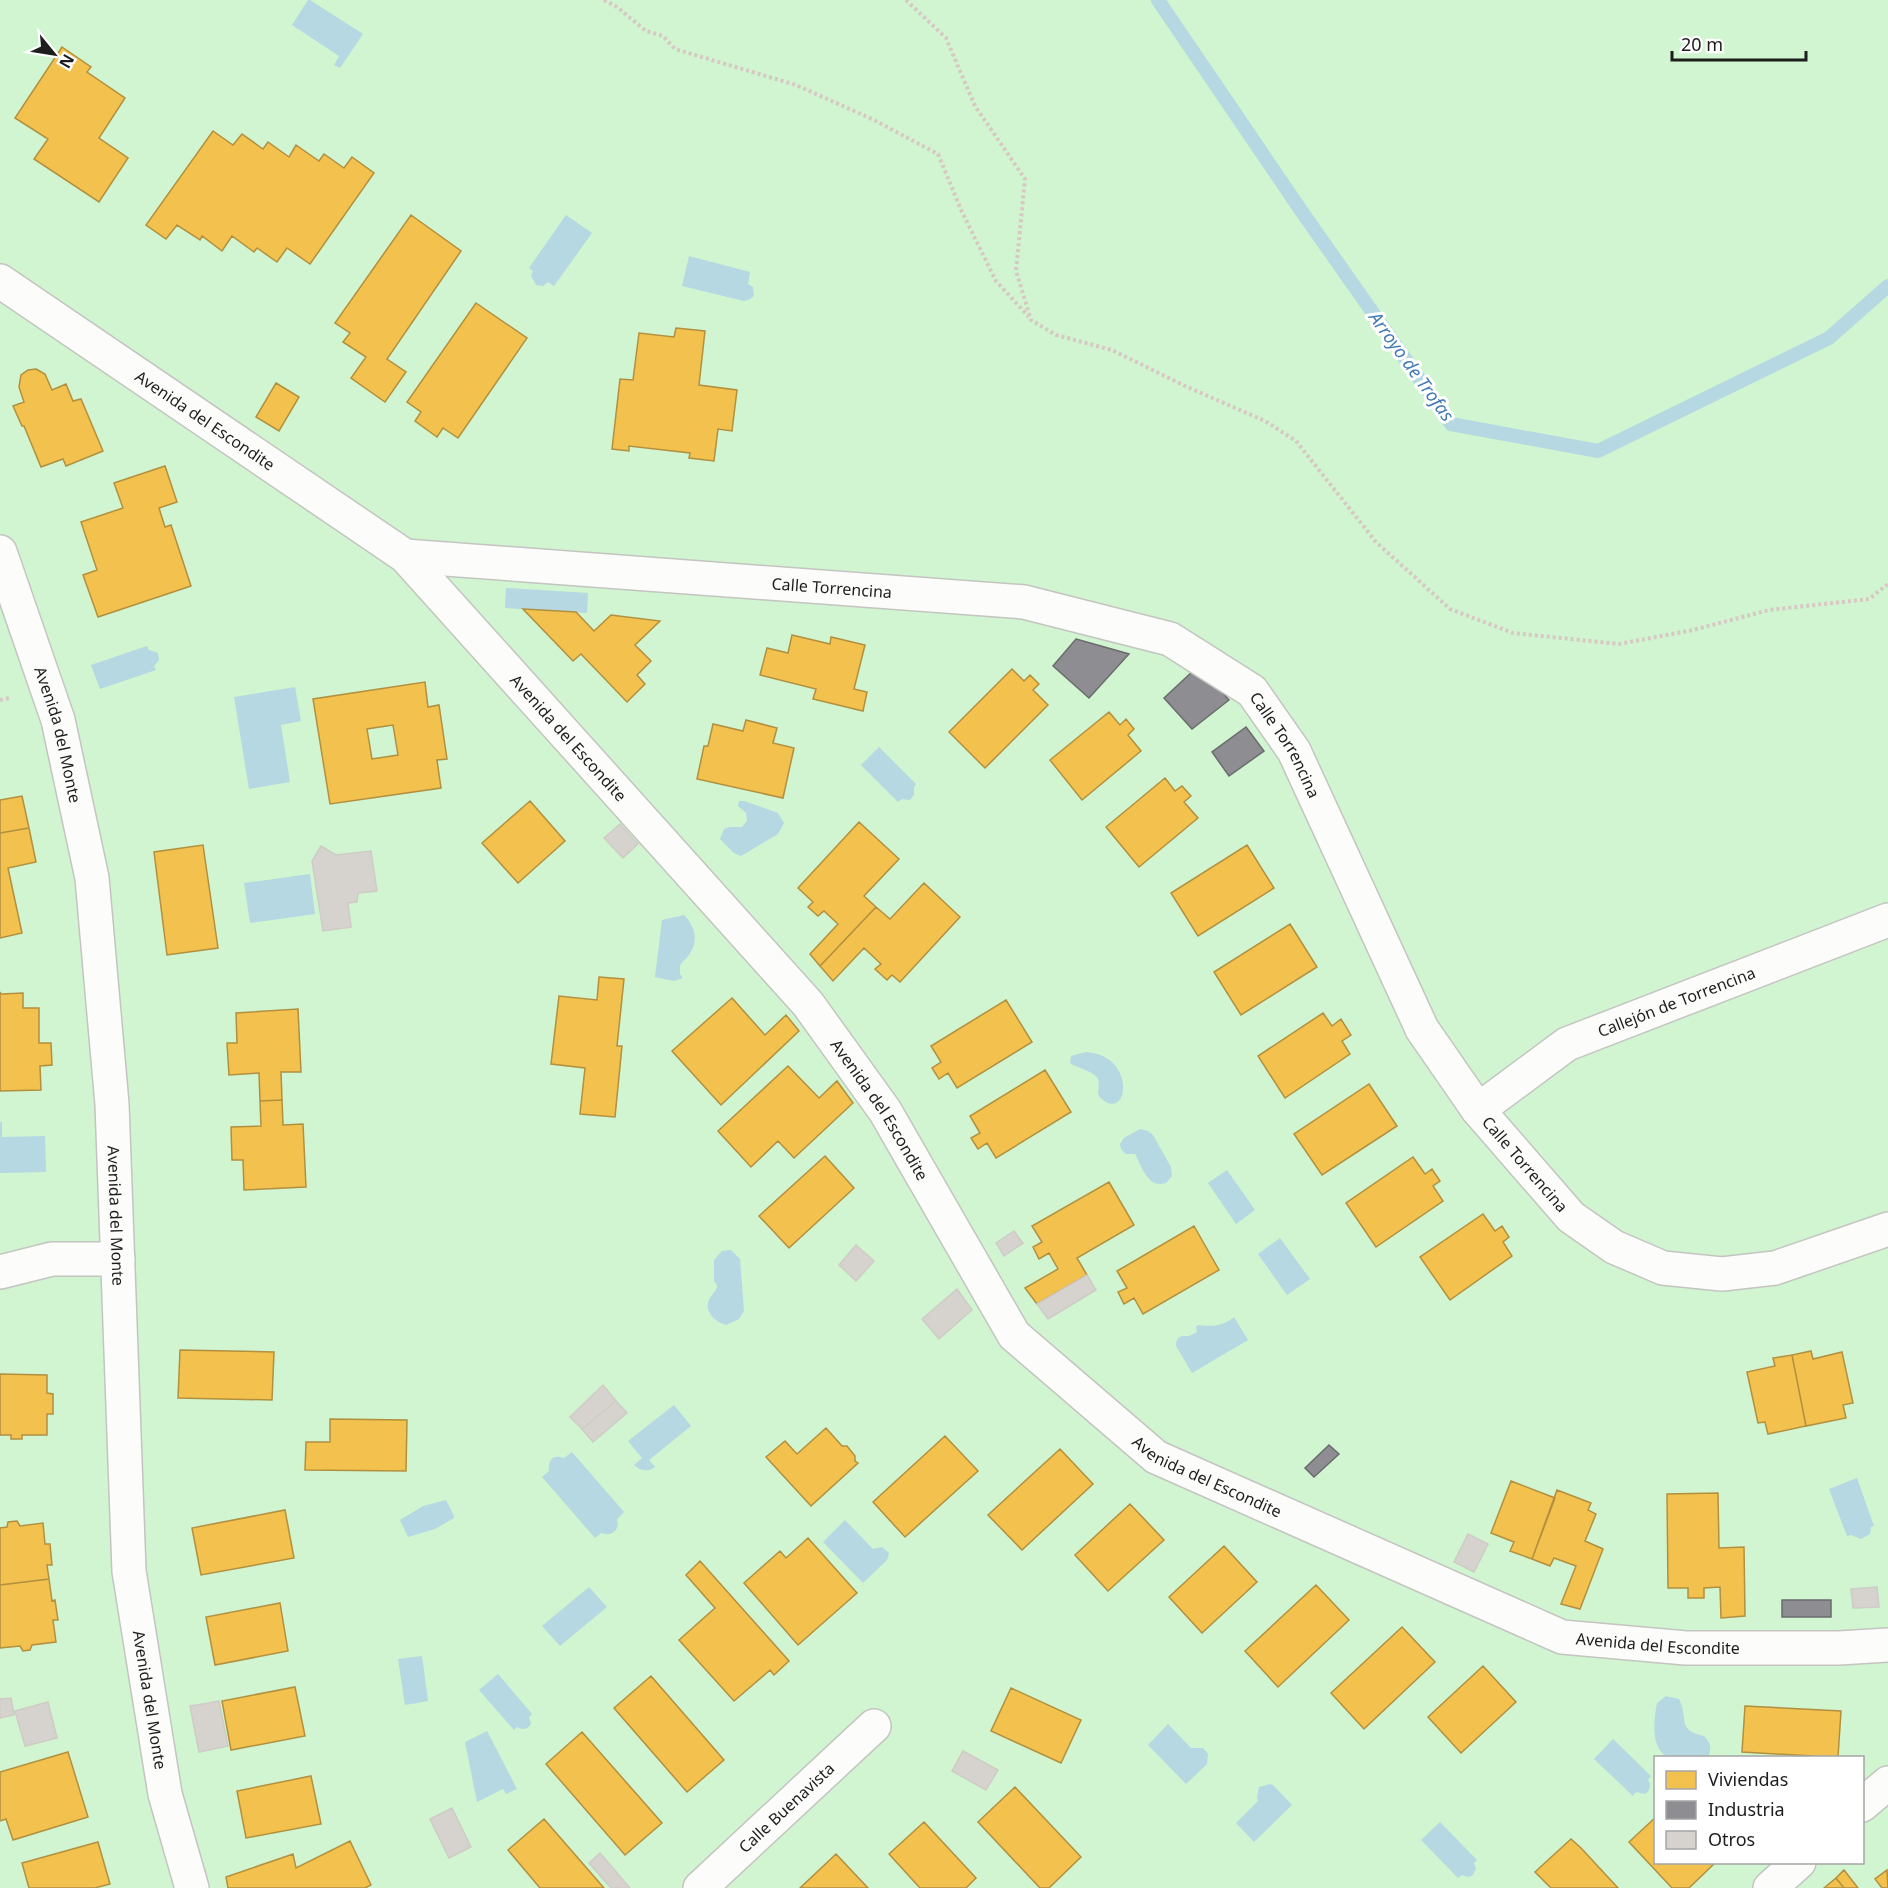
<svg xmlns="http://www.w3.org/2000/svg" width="1888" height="1888" font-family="'Noto Sans',sans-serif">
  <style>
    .park { fill: #d0f5d0; fill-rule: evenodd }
    .water { fill: #b5d8e2 }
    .homes { fill: #f2c14e; stroke: #b2903f; stroke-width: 1.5; fill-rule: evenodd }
    .industry { fill: #8d8d92; stroke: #6b6b6f; stroke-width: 1.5 }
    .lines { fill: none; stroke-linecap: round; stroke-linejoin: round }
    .stream { stroke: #b5d8e2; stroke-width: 14 }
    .building { fill: #d6d3cf; stroke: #cfcbc5; stroke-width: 1.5 }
    .minor-casing { stroke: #c4c4c1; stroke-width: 36 }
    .path { stroke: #d7c8c4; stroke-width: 4; stroke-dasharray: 3 3; stroke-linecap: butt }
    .minor { stroke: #fcfcfb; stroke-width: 33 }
    .labels { text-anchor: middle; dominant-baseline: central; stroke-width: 6; stroke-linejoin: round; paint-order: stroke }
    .street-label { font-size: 16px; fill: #1d1d1d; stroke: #fff }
    .water-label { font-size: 18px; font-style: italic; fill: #4179b5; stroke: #fff }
  </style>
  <rect width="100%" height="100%" fill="#eceae4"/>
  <path class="park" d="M 0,0 L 1888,0 L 1888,1888 L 0,1888 ZM 1656,1758 L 1862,1758 L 1862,1862 L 1656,1862 Z"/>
  <path class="water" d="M 308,0 L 310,0 L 363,34 L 340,68 L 334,65 L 339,56 L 292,25 Z
    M 566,215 L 592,233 L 554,286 L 548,282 L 543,286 L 536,285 L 531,276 L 533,271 L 529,268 Z
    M 689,256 L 750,272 L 748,284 L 753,287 L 754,296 L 750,299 L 744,301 L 682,286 Z
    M 506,588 L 588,593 L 587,613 L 505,608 Z
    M 147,646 L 149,650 L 158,653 L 159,660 L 154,666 L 156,670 L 100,689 L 91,665 Z
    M 295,687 L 301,721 L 281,725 L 290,782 L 249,789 L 234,697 Z
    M 879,747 L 916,784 L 914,787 L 914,795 L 910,800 L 902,799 L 898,802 L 861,765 Z
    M 739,801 L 744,801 L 778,813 L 784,823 L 778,834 L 741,856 L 734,853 L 720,839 L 724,829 L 730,827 L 742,827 L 747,821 L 746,813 L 738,806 Z
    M 310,874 L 315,914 L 250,923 L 244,883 Z
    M 684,915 C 695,926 699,941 689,955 C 686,959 682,961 680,966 L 680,974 L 683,978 L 674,981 L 655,977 L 662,920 Z
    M 1086,1052 C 1136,1055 1129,1120 1103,1100 C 1094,1094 1101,1087 1098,1079 C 1094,1071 1077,1068 1070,1063 L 1071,1056 Z
    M 0,1122 L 2,1122 L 2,1137 L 45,1136 L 46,1172 L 0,1173 Z
    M 1140,1129 L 1148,1131 L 1153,1135 L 1171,1167 L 1172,1176 L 1166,1183 C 1148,1189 1142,1167 1135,1154 L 1126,1154 L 1121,1149 L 1120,1144 L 1124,1138 Z
    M 1227,1170 L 1255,1210 L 1236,1224 L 1208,1183 Z
    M 1280,1238 L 1310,1279 L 1287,1295 L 1258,1254 Z
    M 731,1250 L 740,1259 L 744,1311 L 739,1319 L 726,1325 C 714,1321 703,1311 710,1298 C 713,1292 717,1292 717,1285 L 714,1281 L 714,1260 L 722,1251 Z
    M 1234,1317 L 1248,1340 L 1192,1373 L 1176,1346 L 1176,1343 L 1178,1338 L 1182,1336 L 1189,1336 L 1197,1332 L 1196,1327 L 1198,1325 C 1212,1327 1223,1326 1234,1317 Z
    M 674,1405 L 691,1426 L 649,1460 L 655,1467 C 648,1472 640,1471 634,1465 L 642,1458 L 628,1441 Z
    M 572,1452 L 624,1512 L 617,1519 C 620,1530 612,1537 601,1533 L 595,1538 L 542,1477 L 549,1471 C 548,1460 553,1454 564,1458 Z
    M 1857,1478 L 1874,1526 L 1871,1527 L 1870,1534 L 1861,1539 L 1851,1535 L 1847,1536 L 1829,1489 Z
    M 446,1500 L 454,1516 L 454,1518 L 435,1529 L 408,1537 L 400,1520 L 423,1506 Z
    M 845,1520 L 873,1549 L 882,1547 L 889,1553 L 887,1560 L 863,1583 L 823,1542 Z
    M 589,1587 L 607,1607 L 560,1646 L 542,1626 Z
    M 422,1656 L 428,1701 L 405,1705 L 398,1659 Z
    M 498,1674 L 532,1714 L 529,1717 L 531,1724 C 527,1730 523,1730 517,1727 L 514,1730 L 479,1690 Z
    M 1666,1696 L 1679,1699 C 1689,1719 1676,1730 1704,1736 C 1711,1743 1712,1749 1708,1757 L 1667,1757 C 1650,1746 1654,1720 1657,1703 Z
    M 1168,1724 L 1191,1748 L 1203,1748 L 1208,1754 L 1207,1764 L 1186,1784 L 1148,1745 Z
    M 487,1731 L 517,1789 L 506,1794 L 503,1789 L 477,1802 L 465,1742 Z
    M 1613,1739 L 1651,1776 L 1648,1780 C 1651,1785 1651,1790 1645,1794 L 1636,1792 L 1633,1796 L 1594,1759 Z
    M 1270,1784 L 1273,1785 L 1292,1805 L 1254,1842 L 1236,1823 L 1258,1801 L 1257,1797 L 1259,1787 Z
    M 1440,1822 L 1477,1860 L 1474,1863 L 1476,1869 L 1472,1876 L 1468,1877 L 1462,1875 L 1458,1878 L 1421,1840 Z"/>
  <path class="homes" d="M 62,47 L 91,67 L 87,72 L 125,98 L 99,138 L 128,158 L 99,202 L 34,159 L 48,139 L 15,118 Z
    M 213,131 L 233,145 L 242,134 L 263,149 L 268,142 L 289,157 L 296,145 L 319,161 L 324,154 L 344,168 L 352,157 L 374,173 L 310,264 L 287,248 L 277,262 L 257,248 L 254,252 L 232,236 L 222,251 L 202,236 L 200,240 L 177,225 L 166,239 L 146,225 Z
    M 411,215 L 461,251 L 387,359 L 406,372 L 385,402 L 351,378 L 366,357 L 343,342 L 350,333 L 335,323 Z
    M 476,303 L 527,338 L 458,438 L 443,428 L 437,437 L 415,421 L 421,412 L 407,402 Z
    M 676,328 L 705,331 L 699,385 L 737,390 L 732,431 L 718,429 L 714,461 L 689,458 L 690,453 L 629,446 L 629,451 L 612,449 L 620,379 L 633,380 L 639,333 L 674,337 Z
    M 36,369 L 45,374 L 52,390 L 66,384 L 73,401 L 81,399 L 103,451 L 66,466 L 63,459 L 41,467 L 24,426 L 22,426 L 13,406 L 24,402 L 19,387 L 21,375 L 28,370 Z
    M 276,383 L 299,397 L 279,431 L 256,417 Z
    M 165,466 L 177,502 L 159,508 L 165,527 L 171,525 L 191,586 L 98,617 L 83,575 L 97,570 L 81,522 L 123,508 L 114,483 Z
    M 523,609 L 576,612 L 594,631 L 611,615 L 660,621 L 635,645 L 651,661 L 637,675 L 645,684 L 627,702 L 581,654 L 573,661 Z
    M 792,635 L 830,644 L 831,637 L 865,645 L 854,689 L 867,692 L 863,711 L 813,699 L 816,689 L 760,675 L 767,648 L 788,653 Z
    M 1012,669 L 1024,681 L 1030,675 L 1039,684 L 1033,690 L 1048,705 L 985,768 L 949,732 Z
    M 425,682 L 428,707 L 439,705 L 447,759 L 437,760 L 441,788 L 330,804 L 313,699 ZM 393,725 L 398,755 L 372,759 L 367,729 Z
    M 1109,712 L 1120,725 L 1126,719 L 1134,729 L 1128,735 L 1141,751 L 1082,800 L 1050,760 Z
    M 746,720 L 777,728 L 773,743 L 794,748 L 783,798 L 697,779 L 704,746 L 708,746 L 713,724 L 743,731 Z
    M 1165,778 L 1175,791 L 1182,786 L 1191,796 L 1184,802 L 1198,818 L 1139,867 L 1106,827 Z
    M 22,796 L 29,828 L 0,833 L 0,800 Z
    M 530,801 L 565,841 L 518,883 L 482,843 Z
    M 859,822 L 899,859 L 864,896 L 876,907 L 820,966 L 810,954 L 838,924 L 824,911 L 818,916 L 808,907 L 813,902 L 798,888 Z
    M 29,828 L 36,862 L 8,868 L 22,933 L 0,938 L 0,833 Z
    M 203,845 L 218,948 L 167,955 L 154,852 Z
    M 1247,845 L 1274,888 L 1198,936 L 1171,893 Z
    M 924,883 L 960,917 L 900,982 L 892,975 L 887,980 L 875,969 L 881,964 L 864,948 L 833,981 L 820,966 L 876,907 L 890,919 Z
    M 1290,924 L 1317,967 L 1241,1015 L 1214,972 Z
    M 599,977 L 624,979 L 617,1046 L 622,1046 L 615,1117 L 580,1114 L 585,1068 L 551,1064 L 559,996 L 597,1000 Z
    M 0,992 L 1,994 L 23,993 L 23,1008 L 39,1008 L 39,1043 L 51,1043 L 52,1065 L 40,1066 L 41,1090 L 0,1091 Z
    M 732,998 L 765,1035 L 786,1015 L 799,1031 L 721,1105 L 672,1051 Z
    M 1006,1000 L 1032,1042 L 957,1088 L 948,1073 L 939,1079 L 932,1068 L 941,1062 L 931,1046 Z
    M 298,1009 L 301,1072 L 281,1072 L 282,1100 L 260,1101 L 259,1073 L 229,1075 L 227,1043 L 237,1043 L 236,1013 Z
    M 1323,1013 L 1332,1026 L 1341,1019 L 1351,1035 L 1342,1041 L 1350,1054 L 1285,1098 L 1258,1056 Z
    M 788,1066 L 819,1098 L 837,1081 L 853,1103 L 794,1158 L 778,1141 L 751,1167 L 718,1131 Z
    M 1045,1070 L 1071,1112 L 996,1158 L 987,1143 L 978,1149 L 971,1138 L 980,1133 L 970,1116 Z
    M 1369,1084 L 1397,1126 L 1322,1175 L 1294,1134 Z
    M 282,1100 L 283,1125 L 303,1124 L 306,1187 L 244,1190 L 243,1160 L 232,1160 L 231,1127 L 261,1126 L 260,1101 Z
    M 825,1156 L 854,1188 L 789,1248 L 759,1216 Z
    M 1413,1157 L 1425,1174 L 1432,1169 L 1440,1181 L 1433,1186 L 1443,1201 L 1376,1247 L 1346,1203 Z
    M 1109,1182 L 1134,1225 L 1077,1258 L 1087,1275 L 1037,1304 L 1025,1288 L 1058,1269 L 1049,1253 L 1039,1259 L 1033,1247 L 1042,1242 L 1032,1226 Z
    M 1483,1214 L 1495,1231 L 1502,1226 L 1509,1237 L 1503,1242 L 1512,1256 L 1450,1300 L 1420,1257 Z
    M 1194,1226 L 1219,1270 L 1143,1314 L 1134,1298 L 1124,1304 L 1118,1292 L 1127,1288 L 1117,1271 Z
    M 180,1350 L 274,1352 L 272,1400 L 178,1398 Z
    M 1811,1351 L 1813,1359 L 1842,1352 L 1853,1403 L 1843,1405 L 1846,1418 L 1806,1426 L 1792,1355 Z
    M 1792,1355 L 1806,1426 L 1768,1434 L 1765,1422 L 1758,1423 L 1747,1372 L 1775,1366 L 1773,1358 Z
    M 0,1374 L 47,1375 L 47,1393 L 53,1394 L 53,1414 L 47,1414 L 47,1435 L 22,1435 L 22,1439 L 11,1439 L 11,1435 L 0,1435 Z
    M 330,1419 L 407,1420 L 406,1471 L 305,1470 L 306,1442 L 330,1442 Z
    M 826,1428 L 842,1446 L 847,1446 L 855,1456 L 855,1461 L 858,1463 L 811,1506 L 766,1457 L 785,1441 L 797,1454 Z
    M 945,1436 L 978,1471 L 905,1537 L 873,1502 Z
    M 1060,1449 L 1093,1484 L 1022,1550 L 988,1515 Z
    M 1511,1481 L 1555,1498 L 1532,1559 L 1510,1551 L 1514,1542 L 1491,1533 Z
    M 1557,1490 L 1591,1503 L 1588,1510 L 1596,1514 L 1585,1541 L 1603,1549 L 1580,1609 L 1561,1604 L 1576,1566 L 1554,1558 L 1550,1566 L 1532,1559 Z
    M 1718,1493 L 1719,1548 L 1744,1547 L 1745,1616 L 1721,1618 L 1720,1587 L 1704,1588 L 1704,1598 L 1688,1598 L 1688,1588 L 1668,1588 L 1667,1494 Z
    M 1130,1504 L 1164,1540 L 1108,1591 L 1075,1555 Z
    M 285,1510 L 294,1558 L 201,1575 L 192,1528 Z
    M 17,1521 L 20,1526 L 43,1523 L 45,1544 L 50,1544 L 52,1565 L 47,1565 L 49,1579 L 0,1585 L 0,1528 L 7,1527 L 8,1522 Z
    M 808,1538 L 857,1593 L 798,1645 L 744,1583 L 780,1551 L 786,1558 Z
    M 1224,1546 L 1257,1582 L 1202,1633 L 1169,1597 Z
    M 700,1561 L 789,1661 L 774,1675 L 770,1670 L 734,1701 L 679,1640 L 715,1608 L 686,1575 Z
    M 49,1579 L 52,1601 L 55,1600 L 58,1620 L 53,1620 L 56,1642 L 32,1645 L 30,1650 L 23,1651 L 20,1646 L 0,1648 L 0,1585 Z
    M 1316,1585 L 1349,1620 L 1278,1687 L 1245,1651 Z
    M 280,1603 L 288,1651 L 215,1665 L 206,1617 Z
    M 1402,1627 L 1435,1662 L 1364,1729 L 1331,1693 Z
    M 1483,1666 L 1516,1702 L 1461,1753 L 1428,1717 Z
    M 651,1676 L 724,1760 L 687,1792 L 614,1708 Z
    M 295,1687 L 305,1736 L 231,1750 L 222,1701 Z
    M 1011,1688 L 1081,1720 L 1061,1763 L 991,1731 Z
    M 1745,1706 L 1841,1711 L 1838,1757 L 1812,1758 L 1812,1756 L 1742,1752 Z
    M 582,1732 L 662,1823 L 625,1855 L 546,1764 Z
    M 68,1752 L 88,1817 L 13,1840 L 6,1819 L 0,1821 L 0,1772 Z
    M 311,1776 L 321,1824 L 246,1838 L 237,1791 Z
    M 1015,1787 L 1081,1857 L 1049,1888 L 1040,1888 L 978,1822 Z
    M 1656,1817 L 1656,1862 L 1716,1862 L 1689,1888 L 1672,1888 L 1629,1842 Z
    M 544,1819 L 604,1888 L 540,1888 L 508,1850 Z
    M 924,1822 L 976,1878 L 966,1888 L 920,1888 L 889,1854 Z
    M 1571,1839 L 1581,1848 L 1618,1888 L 1551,1888 L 1535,1872 Z
    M 350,1841 L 371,1885 L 365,1888 L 228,1888 L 226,1877 L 293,1854 L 296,1868 Z
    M 98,1842 L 110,1884 L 95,1888 L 29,1888 L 22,1863 Z
    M 836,1854 L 868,1888 L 800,1888 Z
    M 1844,1870 L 1858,1888 L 1844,1888 L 1836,1878 Z
    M 1887,1870 L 1888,1888 L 1882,1888 L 1875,1879 Z
    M 1836,1878 L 1844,1888 L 1824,1888 Z"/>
  <path class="industry" d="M 1076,639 L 1129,654 L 1089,698 L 1053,666 Z
    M 1192,672 L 1220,690 L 1229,700 L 1192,729 L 1164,698 Z
    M 1246,727 L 1264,751 L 1229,776 L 1212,752 Z
    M 1329,1445 L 1339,1454 L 1314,1477 L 1305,1468 Z
    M 1782,1600 L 1831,1600 L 1831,1617 L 1782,1617 Z"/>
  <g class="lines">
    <path class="stream" d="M 1158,0 L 1300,209 L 1451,424 L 1598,451 L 1829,338 L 1888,286"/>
  </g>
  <path class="building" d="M 620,824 L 638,844 L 623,858 L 604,838 Z
    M 321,846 L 336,855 L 371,851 L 377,891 L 358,893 L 357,902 L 348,903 L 351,927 L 323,931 L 312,861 Z
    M 1014,1231 L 1023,1243 L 1004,1256 L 996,1243 Z
    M 856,1245 L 874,1261 L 856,1281 L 839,1265 Z
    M 1087,1275 L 1096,1290 L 1048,1319 L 1037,1304 Z
    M 957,1289 L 972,1310 L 939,1339 L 922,1319 Z
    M 603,1385 L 616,1401 L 582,1429 L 570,1417 Z
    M 616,1401 L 627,1413 L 593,1442 L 582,1429 Z
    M 1468,1534 L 1488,1544 L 1474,1572 L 1454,1562 Z
    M 1877,1587 L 1879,1607 L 1853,1608 L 1851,1589 Z
    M 11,1698 L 14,1715 L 0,1718 L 0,1699 Z
    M 219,1701 L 228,1746 L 199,1752 L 190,1706 Z
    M 48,1702 L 57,1738 L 25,1746 L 15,1711 Z
    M 963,1751 L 998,1770 L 986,1790 L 952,1771 Z
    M 452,1808 L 471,1847 L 449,1858 L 430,1819 Z
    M 600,1853 L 630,1888 L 611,1888 L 589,1863 Z"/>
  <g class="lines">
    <defs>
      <g id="minor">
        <path id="s1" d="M 0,281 L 405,556 L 808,1004 L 885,1111 L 1014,1335 L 1156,1457 L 1562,1637 L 1686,1648 L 1839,1648 L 1888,1645"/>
        <path id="s2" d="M 0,552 L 58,720 L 92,878 L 112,1104 L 129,1571 L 165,1794 L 192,1888"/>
        <path id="s3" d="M 405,556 L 1024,602 L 1170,639 L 1252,691 L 1294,751 L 1422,1029 L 1478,1110 L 1571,1217 L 1614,1247 L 1663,1268 L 1722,1274 L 1775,1268 L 1888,1229"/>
        <path id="s4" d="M 1478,1110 L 1567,1044 L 1888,920"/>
        <path d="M 0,1272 L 52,1259 L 118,1259"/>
        <path d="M 1862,1805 L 1888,1783"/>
        <path id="s5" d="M 700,1888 L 874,1726"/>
        <path d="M 1770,1888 L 1799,1862"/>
      </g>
    </defs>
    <use href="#minor" class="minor-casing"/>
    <path class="path" d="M 604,0 L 617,7 L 646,31 L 663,36 L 675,49 L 796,85 L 872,119 L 938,154 L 962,212 L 996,281 L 1029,317
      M 906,0 L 946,38 L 975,106 L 1025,179 L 1016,271 L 1031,320 L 1056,335 L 1112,350 L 1185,386 L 1265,421 L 1296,441 L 1376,542 L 1450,609 L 1513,633 L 1619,644 L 1693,630 L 1769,610 L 1869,599 L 1888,584
      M 0,700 L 10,698"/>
    <use href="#minor" class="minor"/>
  </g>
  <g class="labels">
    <g class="street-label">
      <text stroke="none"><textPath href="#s1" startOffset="248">Avenida del Escondite</textPath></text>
      <text stroke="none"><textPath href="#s3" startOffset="428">Calle Torrencina</textPath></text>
      <text stroke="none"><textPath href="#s2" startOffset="192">Avenida del Monte</textPath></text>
      <text stroke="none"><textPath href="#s1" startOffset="734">Avenida del Escondite</textPath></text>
      <text stroke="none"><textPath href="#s3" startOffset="932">Calle Torrencina</textPath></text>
      <text stroke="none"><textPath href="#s4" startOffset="228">Callejón de Torrencina</textPath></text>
      <text stroke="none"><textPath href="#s1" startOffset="1220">Avenida del Escondite</textPath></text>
      <text stroke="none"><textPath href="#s3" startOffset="1418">Calle Torrencina</textPath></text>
      <text stroke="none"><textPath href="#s2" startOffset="678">Avenida del Monte</textPath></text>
      <text stroke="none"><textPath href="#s1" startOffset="1724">Avenida del Escondite</textPath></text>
      <text stroke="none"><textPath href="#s1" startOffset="2210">Avenida del Escondite</textPath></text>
      <text stroke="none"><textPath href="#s2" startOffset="1164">Avenida del Monte</textPath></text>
      <text stroke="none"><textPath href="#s5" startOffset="118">Calle Buenavista</textPath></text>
    </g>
    <g class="water-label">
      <text transform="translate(1412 366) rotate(54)">Arroyo de Trofas</text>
    </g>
  </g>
  <rect x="1654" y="1756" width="210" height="108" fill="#ffffff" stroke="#a5a5a5" stroke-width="1.5"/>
  <rect x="1666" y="1771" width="30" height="18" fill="#f2c14e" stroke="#a5a5a5" stroke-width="1.5"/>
  <text x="1708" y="1786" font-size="18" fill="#1d1d1d">Viviendas</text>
  <rect x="1666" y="1801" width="30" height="18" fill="#8d8d92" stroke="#a5a5a5" stroke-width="1.5"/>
  <text x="1708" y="1816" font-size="18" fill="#1d1d1d">Industria</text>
  <rect x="1666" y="1831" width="30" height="18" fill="#d6d3cf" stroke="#a5a5a5" stroke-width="1.5"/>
  <text x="1708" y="1846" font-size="18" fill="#1d1d1d">Otros</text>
  <g transform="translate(54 54) rotate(120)" stroke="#ffffff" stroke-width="4.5" paint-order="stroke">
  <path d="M0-4.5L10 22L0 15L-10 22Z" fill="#1d1d1d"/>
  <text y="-9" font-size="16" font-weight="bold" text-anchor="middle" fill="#1d1d1d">N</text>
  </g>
  <path d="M1672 51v9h134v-9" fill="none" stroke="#1d1d1d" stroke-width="3"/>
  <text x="1681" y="51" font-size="18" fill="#1d1d1d" stroke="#ffffff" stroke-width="4.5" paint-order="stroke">20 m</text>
</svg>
